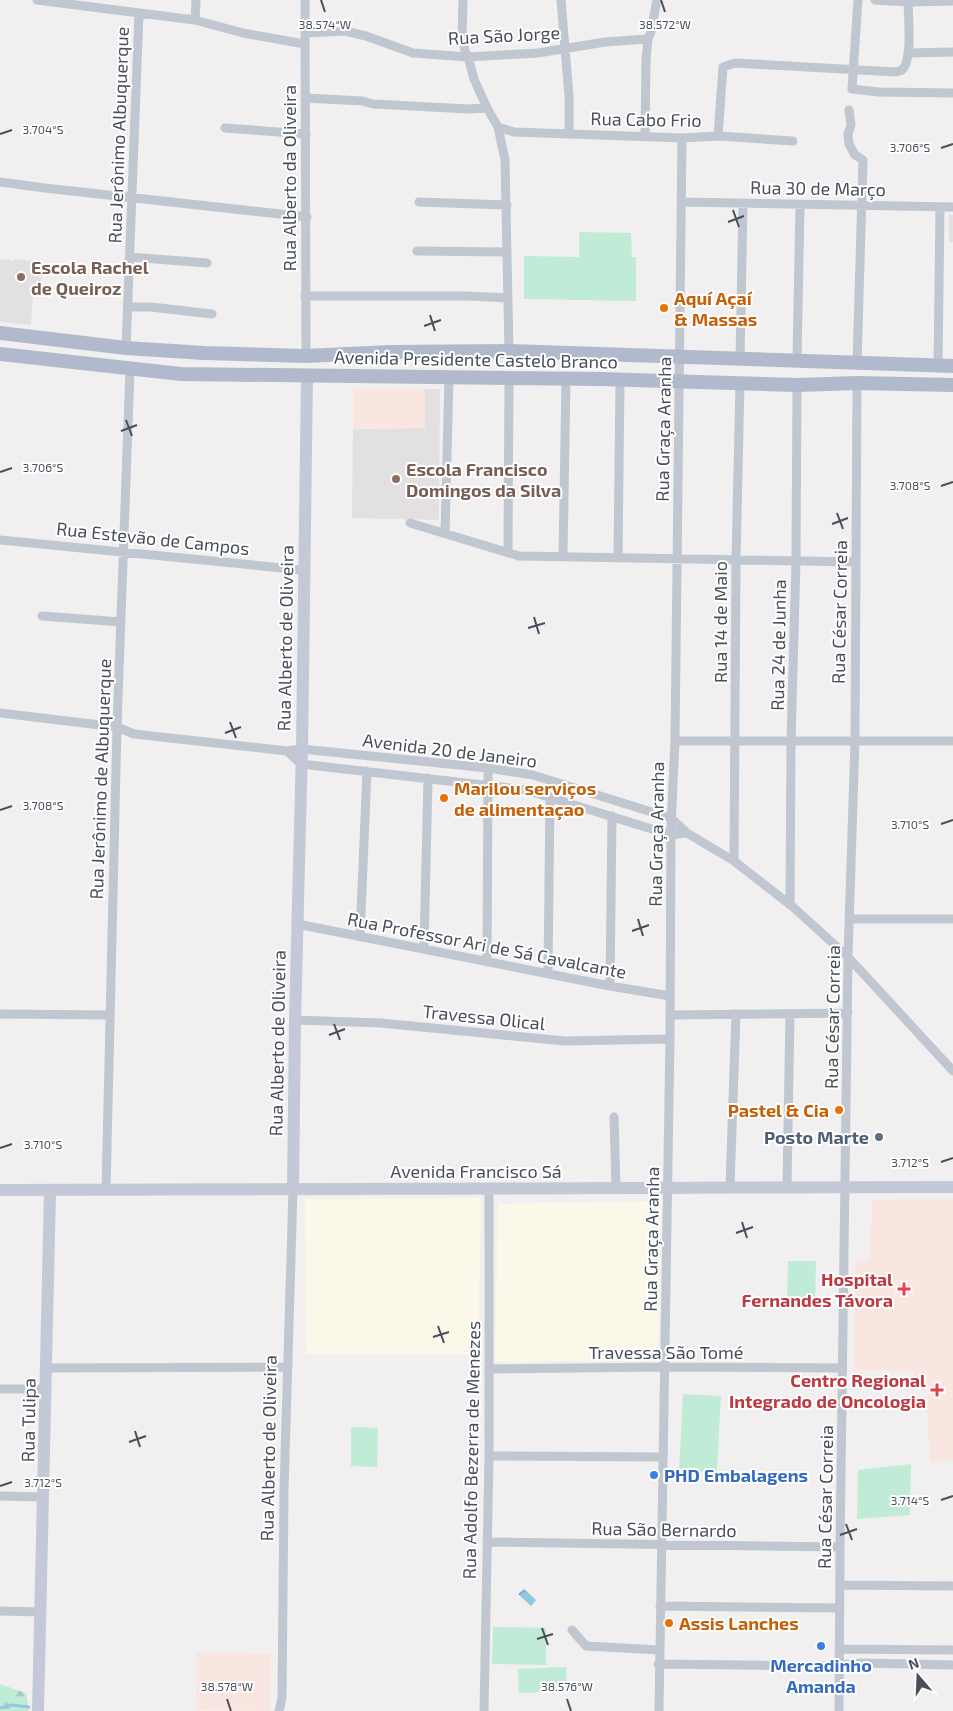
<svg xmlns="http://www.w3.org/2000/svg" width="953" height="1711" font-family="'Exo 2',sans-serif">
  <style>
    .commercial { fill: #fbf8e9 }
    .education { fill: #e2e0e0 }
    .medical { fill: #f9e6e1 }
    .forest { fill: url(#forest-firs) }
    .pitch { fill: #c0ecd7 }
    .water { fill: url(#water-waves) }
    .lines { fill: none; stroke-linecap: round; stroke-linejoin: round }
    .stream { stroke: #90c8e6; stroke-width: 3 }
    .street { stroke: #c0c7d0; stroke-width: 9 }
    .secondary { stroke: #c3c9d6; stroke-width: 12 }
    .primary { stroke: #b0bacc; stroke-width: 14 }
    .ticks { fill: none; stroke: #484f5b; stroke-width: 2 }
    .education-dot { fill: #8d6e63; stroke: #fff; stroke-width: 2 }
    .food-dot { fill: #e8710a; stroke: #fff; stroke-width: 2 }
    .service-dot { fill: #5c6f8a; stroke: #fff; stroke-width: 2 }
    .health-dot { fill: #e0444e; stroke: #fff; stroke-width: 2 }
    .shop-dot { fill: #3f7fe0; stroke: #fff; stroke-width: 2 }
    .labels { text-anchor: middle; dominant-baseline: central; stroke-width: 4; stroke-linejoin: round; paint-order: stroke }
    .street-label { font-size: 18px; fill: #484f5b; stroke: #fff }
    .education-label { font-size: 18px; font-weight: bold; fill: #785e54; stroke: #fff; text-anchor: start }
    .food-label { font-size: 18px; font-weight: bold; fill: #c56008; stroke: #fff; text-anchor: start }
    .service-label { font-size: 18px; font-weight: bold; fill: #4e5e75; stroke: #fff; text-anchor: end }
    .health-label { font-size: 18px; font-weight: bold; fill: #be3a42; stroke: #fff; text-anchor: end }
    .shop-label { font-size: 18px; font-weight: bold; fill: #366cbe; stroke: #fff; text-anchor: start }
    .ticks-label { font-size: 12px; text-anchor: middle; fill: #484f5b; stroke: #fff; stroke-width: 4; stroke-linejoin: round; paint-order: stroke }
  </style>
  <defs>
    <pattern id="forest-firs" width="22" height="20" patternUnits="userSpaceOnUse" patternTransform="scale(1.25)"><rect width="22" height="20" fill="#c0ecd7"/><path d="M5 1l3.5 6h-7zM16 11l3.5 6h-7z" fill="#a6ccbb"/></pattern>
    <pattern id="water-waves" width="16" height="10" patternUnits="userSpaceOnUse" patternTransform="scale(1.25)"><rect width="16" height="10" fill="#90c8e6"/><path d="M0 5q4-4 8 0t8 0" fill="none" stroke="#78a5bd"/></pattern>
  </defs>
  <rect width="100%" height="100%" fill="#f1efef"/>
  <path class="commercial" d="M 481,1198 L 478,1354 L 306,1354 L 305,1199 Z
    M 661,1201 L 658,1360 L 495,1362 L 498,1204 Z"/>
  <path class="education" d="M 949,215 L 953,215 L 953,242 L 949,242 Z
    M 0,259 L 14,261 L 14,259 L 42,262 L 41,293 L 33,293 L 31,325 L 0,322 Z
    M 425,389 L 440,389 L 439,520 L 352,518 L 353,429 L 425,428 Z"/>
  <path class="medical" d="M 353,389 L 425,389 L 425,428 L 353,429 Z
    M 953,1199 L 953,1460 L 930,1462 L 930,1440 L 928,1439 L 928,1391 L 914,1389 L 914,1371 L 854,1370 L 855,1260 L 870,1260 L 872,1200 Z
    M 197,1652 L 271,1654 L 270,1711 L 196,1710 Z"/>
  <path class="forest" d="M 0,1684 L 26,1693 L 29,1711 L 0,1711 Z"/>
  <path class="pitch" d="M 579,232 L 631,233 L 632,257 L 636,257 L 636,301 L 524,299 L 524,256 L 579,257 Z
    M 788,1261 L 816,1261 L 815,1307 L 787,1306 Z
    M 683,1394 L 721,1396 L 717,1472 L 679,1471 Z
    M 351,1427 L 378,1428 L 377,1467 L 351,1466 Z
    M 911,1464 L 910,1515 L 857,1519 L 858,1470 Z
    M 493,1627 L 546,1628 L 546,1665 L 492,1664 Z
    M 566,1667 L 567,1691 L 519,1693 L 518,1669 Z"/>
  <path class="water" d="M 524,1589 L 536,1600 L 531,1606 L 518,1594 Z"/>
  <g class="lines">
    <path class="stream" d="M 0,1708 L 11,1705 L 29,1707"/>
    <path class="street" d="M 37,0 L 195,20 L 243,33 L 305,44
      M 305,0 L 306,356
      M 463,0 L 462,37 L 465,51 L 468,57 L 474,79 L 487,108 L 498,127 L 505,160 L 509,351
      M 561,0 L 569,96 L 569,134
      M 858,0 L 852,89 L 879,92 L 953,93
      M 875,0 L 908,2 L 953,1
      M 195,20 L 196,0
      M 305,33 L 345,31 L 366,36 L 413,53 L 468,57 L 538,53 L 605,42 L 648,39
      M 908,53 L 953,52
      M 306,98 L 362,101 L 373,104 L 469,109 L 487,108
      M 849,110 L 851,125 L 848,134 L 849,144 L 855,155 L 863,160 L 857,363
      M 498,127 L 514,132 L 682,138 L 718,136 L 793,141
      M 225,128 L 306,134
      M 645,136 L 646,60 L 648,39 L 651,32 L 657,0
      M 718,136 L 723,67 L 735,63 L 896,72 L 902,70 C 913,60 908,16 908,0
      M 0,182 L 45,188 L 307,217
      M 419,202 L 507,205
      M 682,202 L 953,207
      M 417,251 L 506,252
      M 130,257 L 207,263
      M 305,296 L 468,296 L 508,298
      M 128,307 L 151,307 L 212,314
      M 126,348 L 139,13
      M 740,360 L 743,203
      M 797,360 L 800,205
      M 938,366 L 940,207
      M 410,523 L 519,556 L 856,562
      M 445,533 L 449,377
      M 0,540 L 303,570
      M 508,553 L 509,378
      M 563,556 L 566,379
      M 618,558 L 620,381
      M 42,616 L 121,622
      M 0,713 L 117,727 L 134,734 L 287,751 L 302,749 L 488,768 L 533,775 L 671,818 L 687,833 L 734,861 L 793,907 L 848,957 L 953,1071
      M 675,741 L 953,741
      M 287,751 L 301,764 L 526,790 L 671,835 L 687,833
      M 734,861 L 736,560 L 740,383
      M 790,905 L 791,741 L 796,561 L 797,385
      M 850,919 L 953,919
      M 297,924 L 610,986 L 670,996
      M 360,937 L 367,771
      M 424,949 L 428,778
      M 487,962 L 488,768
      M 548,973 L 550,797
      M 610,986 L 612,816
      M 0,1014 L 110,1015
      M 670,1015 L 848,1013
      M 295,1020 L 381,1023 L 565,1041 L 670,1039
      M 614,1117 L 616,1188
      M 730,1186 L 736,1014
      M 787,1186 L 790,1014
      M 106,1190 L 117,727 L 130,369
      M 47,1368 L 288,1367
      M 489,1369 L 665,1367 L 843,1368
      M 0,1389 L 46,1389
      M 489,1456 L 663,1457
      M 0,1496 L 44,1497
      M 487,1542 L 840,1547
      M 840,1585 L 953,1586
      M 660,1606 L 840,1608
      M 0,1611 L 41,1612
      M 572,1630 L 586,1646 L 659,1650
      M 839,1649 L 953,1650
      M 658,1664 L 821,1666 L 863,1663 L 953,1665
      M 279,1711 L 282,1698 L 284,1490 L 293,1190
      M 484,1711 L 489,1456 L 489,1189
      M 659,1711 L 670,1039 L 671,827 L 675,741 L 682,138
      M 839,1711 L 840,1547 L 848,957 L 855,740 L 857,383"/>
    <path class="secondary" d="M 0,1190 L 953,1187
      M 293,1190 L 295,1020 L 302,749 L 307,375
      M 38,1711 L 50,1191"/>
    <path class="primary" d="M 0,333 L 126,348 L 204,353 L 306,356 L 390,352 L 509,351 L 953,366
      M 0,354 L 181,374 L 601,379 L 797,385 L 857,383 L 953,385"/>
  </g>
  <path class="ticks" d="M 321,0 L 325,12M 661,0 L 665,12M 0,134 L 12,130M 941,148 L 953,144M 733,210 L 739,227M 728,222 L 744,216M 430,315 L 435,331M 424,326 L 441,320M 126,420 L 132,436M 121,431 L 137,425M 0,472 L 12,468M 941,486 L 953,482M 837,513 L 843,529M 832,524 L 848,518M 534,617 L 539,634M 528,628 L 545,623M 230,722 L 236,738M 225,733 L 241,727M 0,810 L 12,806M 941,824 L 953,820M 638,919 L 643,936M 632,931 L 649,925M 334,1024 L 340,1040M 329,1035 L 345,1029M 0,1148 L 12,1144M 941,1162 L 953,1158M 742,1222 L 747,1238M 736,1233 L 753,1227M 438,1326 L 444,1343M 433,1337 L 449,1332M 135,1431 L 140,1447M 129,1442 L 146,1436M 0,1486 L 12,1482M 941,1500 L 953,1496M 846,1524 L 852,1540M 840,1535 L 857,1529M 542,1628 L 548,1645M 537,1639 L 553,1634M 227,1699 L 231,1711M 567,1699 L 571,1711"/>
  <g class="education-dot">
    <circle cx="21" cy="277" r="5"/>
    <circle cx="396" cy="479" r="5"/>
  </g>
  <g class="food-dot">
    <circle cx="664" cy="308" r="5"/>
    <circle cx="444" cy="798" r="5"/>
    <circle cx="839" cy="1110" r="5"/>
    <circle cx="669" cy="1623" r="5"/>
  </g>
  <circle class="service-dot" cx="879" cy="1137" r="5"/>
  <g class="health-dot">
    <path d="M901.5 1281.5h5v5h5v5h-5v5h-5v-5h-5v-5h5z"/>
    <path d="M934.5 1382.5h5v5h5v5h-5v5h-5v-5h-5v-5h5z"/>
  </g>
  <g class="shop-dot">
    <circle cx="654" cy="1475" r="5"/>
    <circle cx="821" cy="1646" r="5"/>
  </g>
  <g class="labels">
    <g class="street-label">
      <text transform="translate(504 35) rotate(-3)">Rua São Jorge</text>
      <text transform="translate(646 119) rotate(1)">Rua Cabo Frio</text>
      <text transform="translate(118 135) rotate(-88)">Rua Jerônimo Albuquerque</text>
      <text transform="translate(289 178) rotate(-90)">Rua Alberto da Oliveira</text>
      <text transform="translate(818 188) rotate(1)">Rua 30 de Março</text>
      <text transform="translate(476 359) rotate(1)">Avenida Presidente Castelo Branco</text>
      <text transform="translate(663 429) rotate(-89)">Rua Graça Aranha</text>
      <text transform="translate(153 538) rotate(6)">Rua Estevão de Campos</text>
      <text transform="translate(839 612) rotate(-89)">Rua César Correia</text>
      <text transform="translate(720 622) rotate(-90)">Rua 14 de Maio</text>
      <text transform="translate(285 638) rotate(-89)">Rua Alberto de Oliveira</text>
      <text transform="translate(778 645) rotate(-89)">Rua 24 de Junha</text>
      <text transform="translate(450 750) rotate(7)">Avenida 20 de Janeiro</text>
      <text transform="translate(100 779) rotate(-88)">Rua Jerônimo de Albuquerque</text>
      <text transform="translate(656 834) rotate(-89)">Rua Graça Aranha</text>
      <text transform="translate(487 945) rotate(11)">Rua Professor Ari de Sá Cavalcante</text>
      <text transform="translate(484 1017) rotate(6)">Travessa Olical</text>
      <text transform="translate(832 1017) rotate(-89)">Rua César Correia</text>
      <text transform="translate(277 1043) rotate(-89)">Rua Alberto de Oliveira</text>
      <text x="476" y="1171">Avenida Francisco Sá</text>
      <text transform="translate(651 1239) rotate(-89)">Rua Graça Aranha</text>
      <text x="666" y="1352">Travessa São Tomé</text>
      <text transform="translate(28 1420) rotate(-89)">Rua Tulipa</text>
      <text transform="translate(268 1448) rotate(-89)">Rua Alberto de Oliveira</text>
      <text transform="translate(471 1450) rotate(-89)">Rua Adolfo Bezerra de Menezes</text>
      <text transform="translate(825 1497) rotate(-89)">Rua César Correia</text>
      <text transform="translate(664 1529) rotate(1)">Rua São Bernardo</text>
    </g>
    <g class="education-label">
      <text x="31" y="267">Escola Rachel<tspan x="31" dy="21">de Queiroz</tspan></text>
      <text x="406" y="469">Escola Francisco<tspan x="406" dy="21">Domingos da Silva</tspan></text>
    </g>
    <g class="food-label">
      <text x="674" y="298">Aquí Açaí<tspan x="674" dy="21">&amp; Massas</tspan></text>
      <text x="454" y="788">Marilou serviços<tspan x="454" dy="21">de alimentaçao</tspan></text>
      <text x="829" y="1110" text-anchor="end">Pastel &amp; Cia</text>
      <text x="679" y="1623">Assis Lanches</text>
    </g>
    <g class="service-label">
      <text x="869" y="1137">Posto Marte</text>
    </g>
    <g class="health-label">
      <text x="893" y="1279">Hospital<tspan x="893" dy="21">Fernandes Távora</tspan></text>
      <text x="926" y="1380">Centro Regional<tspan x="926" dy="21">Integrado de Oncologia</tspan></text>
    </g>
    <g class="shop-label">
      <text x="664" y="1475">PHD Embalagens</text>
      <text x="821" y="1665" text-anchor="middle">Mercadinho<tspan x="821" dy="21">Amanda</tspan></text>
    </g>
  </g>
  <g class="ticks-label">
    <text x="665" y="29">38.572°W</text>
    <text x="325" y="29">38.574°W</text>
    <text x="43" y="134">3.704°S</text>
    <text x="910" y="152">3.706°S</text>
    <text x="43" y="472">3.706°S</text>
    <text x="910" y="490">3.708°S</text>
    <text x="43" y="810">3.708°S</text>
    <text x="910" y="829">3.710°S</text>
    <text x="43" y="1149">3.710°S</text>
    <text x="910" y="1167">3.712°S</text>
    <text x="43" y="1487">3.712°S</text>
    <text x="910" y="1505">3.714°S</text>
    <text x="227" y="1691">38.578°W</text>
    <text x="567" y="1691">38.576°W</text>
  </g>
  <g transform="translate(918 1676) rotate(341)" stroke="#ffffff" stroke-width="4" paint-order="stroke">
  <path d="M0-4L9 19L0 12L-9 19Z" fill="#484f5b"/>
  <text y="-8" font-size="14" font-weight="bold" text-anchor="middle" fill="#484f5b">N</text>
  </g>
</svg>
